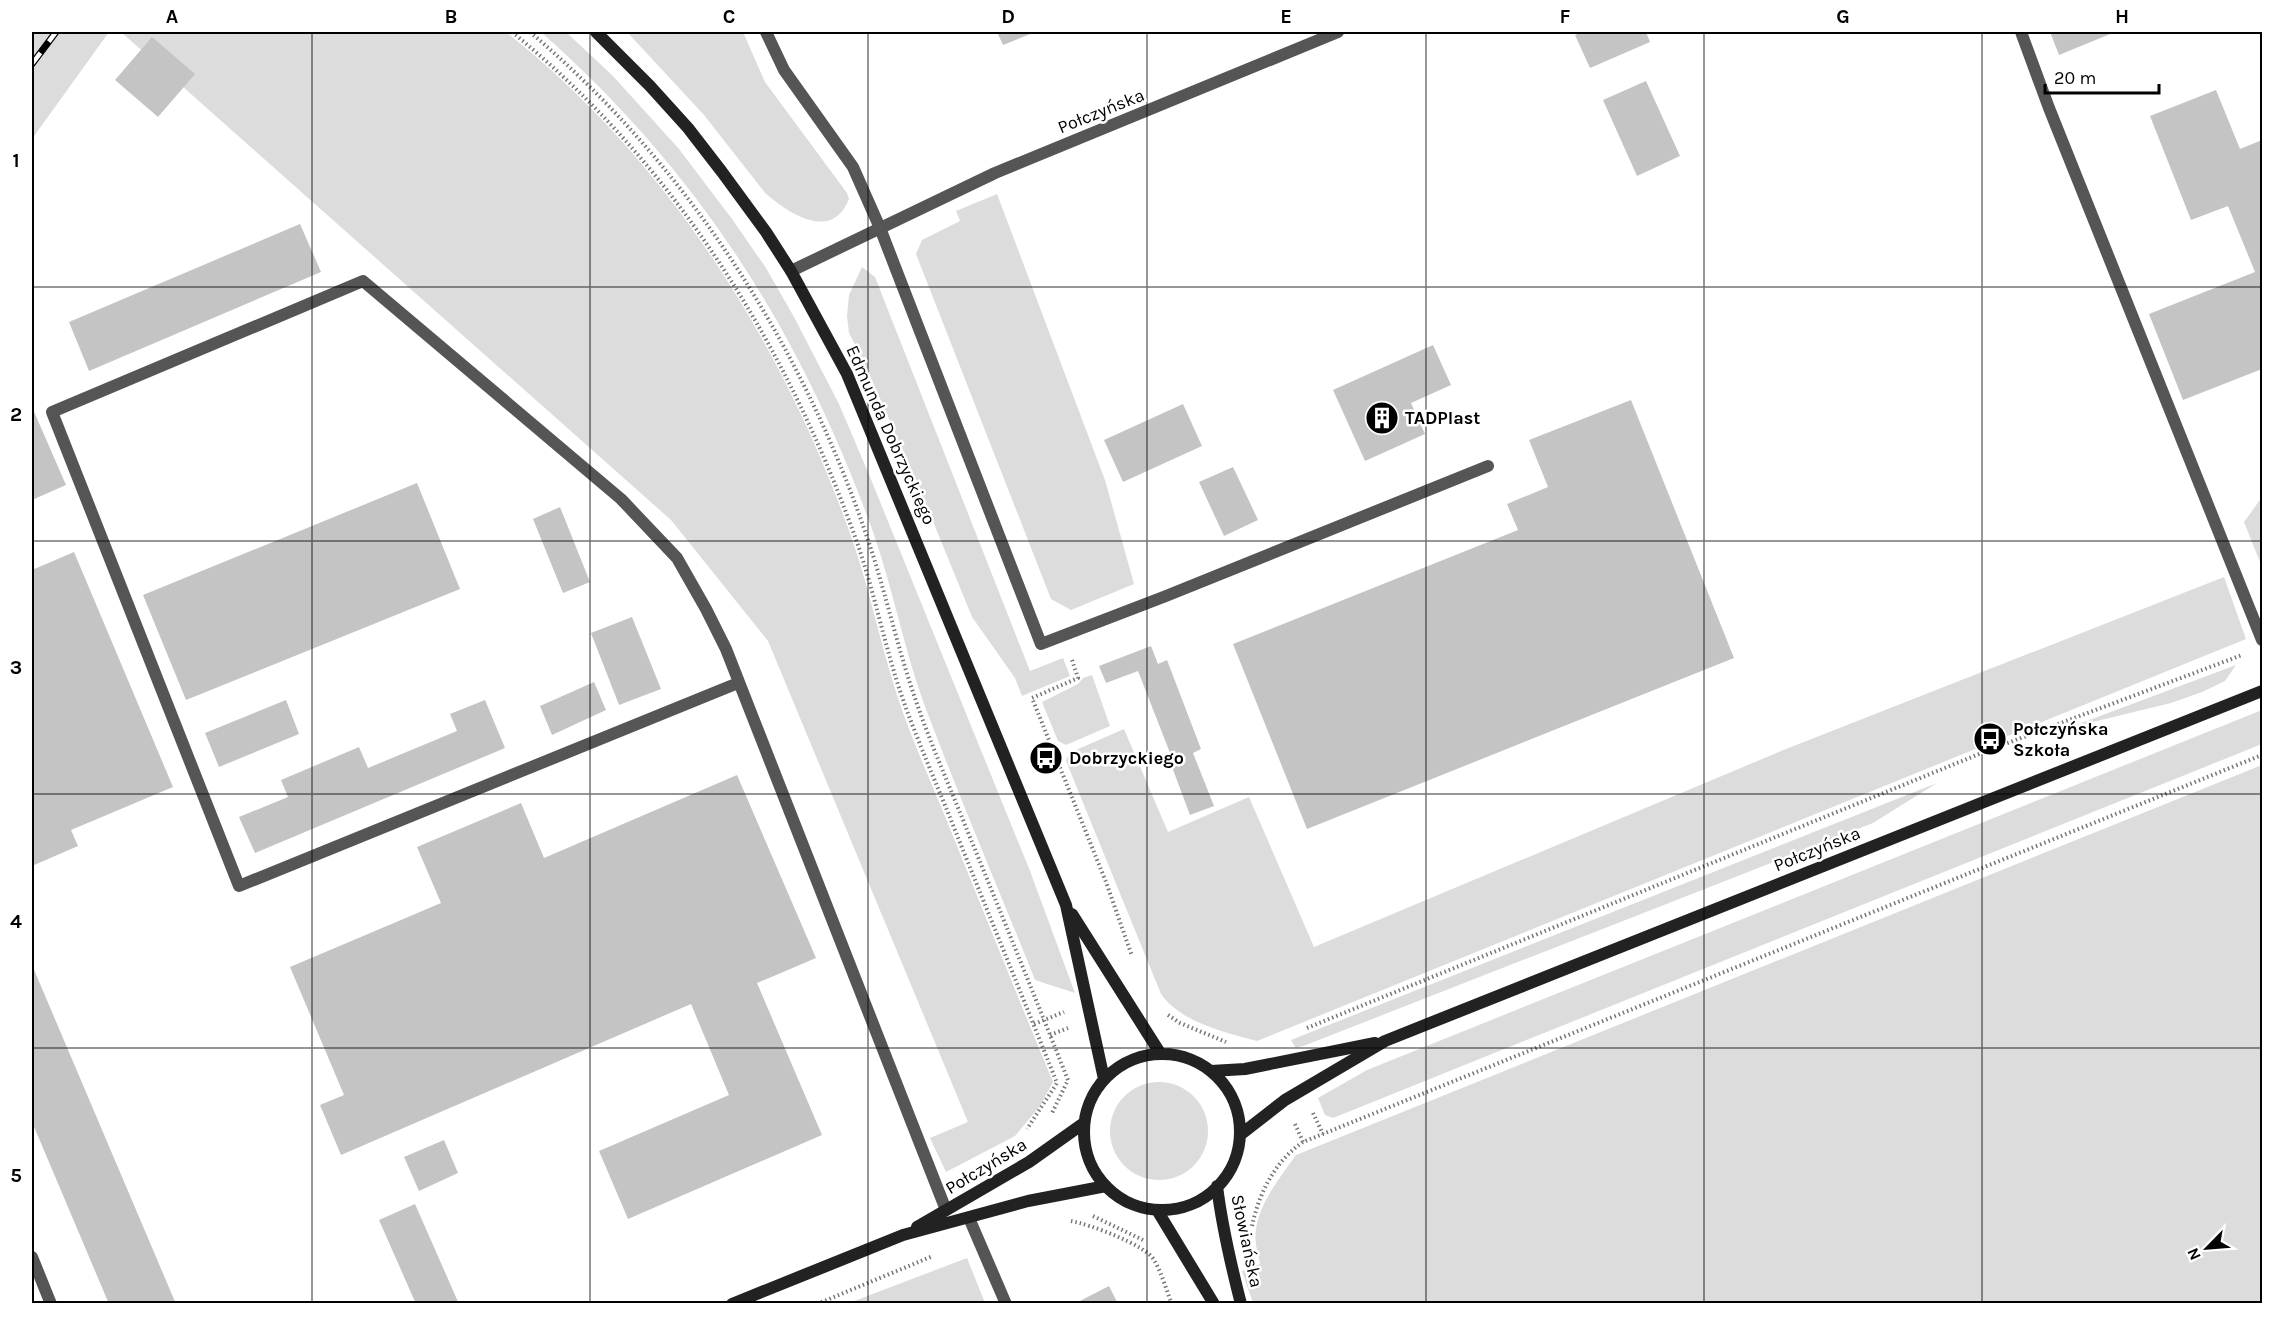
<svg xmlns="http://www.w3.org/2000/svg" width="2294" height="1335" font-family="Karla,sans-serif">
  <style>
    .green { fill: #dcdcdc }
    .building { fill: #c4c4c4 }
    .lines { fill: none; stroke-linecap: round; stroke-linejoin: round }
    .path { stroke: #777; stroke-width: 4; stroke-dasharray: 1.5 3; stroke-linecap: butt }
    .lane { stroke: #555; stroke-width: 12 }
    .street { stroke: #555; stroke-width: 12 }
    .secondary { stroke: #222; stroke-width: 12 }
    .rail-casing { stroke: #000; stroke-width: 7 }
    .rail { stroke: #fff; stroke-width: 4.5; stroke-dasharray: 14; stroke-linecap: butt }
    .grid { fill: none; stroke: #000; stroke-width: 1.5; stroke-opacity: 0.55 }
    .labels { text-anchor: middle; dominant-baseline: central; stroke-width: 5; stroke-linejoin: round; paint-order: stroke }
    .street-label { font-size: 18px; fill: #000; stroke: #fff }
    .poi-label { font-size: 18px; font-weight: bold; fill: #000; stroke: #fff; text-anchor: start }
    .neatline { fill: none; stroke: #000; stroke-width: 2 }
    .grid-label { font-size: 20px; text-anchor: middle; font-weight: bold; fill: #000 }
  </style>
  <rect width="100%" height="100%" fill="#fff"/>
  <path class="green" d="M 32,32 L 109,32 L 32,139 Z
    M 121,32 L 506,32 C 668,160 784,345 852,539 C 871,594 882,652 901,707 C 916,750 936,793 953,836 C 986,918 1019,1000 1053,1082 L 1040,1106 L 1015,1136 L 946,1172 L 930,1138 L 968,1122 L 768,641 L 671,520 Z
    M 541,32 L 566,32 L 613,76 L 679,149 L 732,219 L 766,268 L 794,317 L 839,404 L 870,477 L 1030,871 L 1075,993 L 1035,980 C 998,887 958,795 923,701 C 903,645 892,585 872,529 C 800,331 699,172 541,32 Z
    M 627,32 L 743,32 L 765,82 L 847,193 L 849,199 C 832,242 790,214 766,194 L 704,115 Z
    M 997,194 L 1105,480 L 1134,584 L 1071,610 L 1051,599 L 916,254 L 922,240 L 960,221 L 956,211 Z
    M 862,267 L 875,277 L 1030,671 L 1063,658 L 1070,676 L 1022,696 L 1015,678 L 972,617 L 919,487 L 863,360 L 849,333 L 847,316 L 849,295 Z
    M 2262,497 L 2262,567 L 2244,522 Z
    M 2224,577 L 2246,639 L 1257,1041 C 1224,1032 1182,1023 1161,994 L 1066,761 L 1069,753 L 1124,729 L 1168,832 L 1249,797 L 1314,947 L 1786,749 Z
    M 2236,665 L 2225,681 L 2202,692 L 2171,703 L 2068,728 Z
    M 1092,675 L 1110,726 L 1066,745 L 1058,741 L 1042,702 L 1078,684 L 1083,678 Z
    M 2262,710 L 2262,744 L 1333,1118 L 1325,1115 L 1318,1098 L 1367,1070 Z
    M 2262,765 L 2262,1303 L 1253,1303 L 1242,1271 L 1260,1264 C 1259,1258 1257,1251 1256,1245 C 1251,1213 1278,1180 1296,1155 Z
    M 1937,783 L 1873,823 L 1306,1045 L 1296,1048 L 1291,1040 Z
    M1110 1131a49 49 0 1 1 98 0a49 49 0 1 1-98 0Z
    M 967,1258 L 985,1303 L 849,1303 Z"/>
  <path class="building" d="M 997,32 L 1035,32 L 1003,45 Z
    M 1583,32 L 1646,32 L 1650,42 L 1590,68 L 1575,35 Z
    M 2050,32 L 2115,32 L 2059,55 Z
    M 152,37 L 195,74 L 158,117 L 115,80 Z
    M 1646,81 L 1680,156 L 1637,176 L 1603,100 Z
    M 2216,90 L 2240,149 L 2262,140 L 2262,369 L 2183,400 L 2149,314 L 2255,272 L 2228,206 L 2191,220 L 2150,116 Z
    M 300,224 L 321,272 L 89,371 L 69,322 Z
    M 1433,345 L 1451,385 L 1411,403 L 1425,434 L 1365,461 L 1333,390 Z
    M 1631,400 L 1734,658 L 1307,829 L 1233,644 L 1518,530 L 1507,504 L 1548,487 L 1529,440 Z
    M 1183,404 L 1202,446 L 1123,482 L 1104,440 Z
    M 32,407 L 66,485 L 32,500 Z
    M 1233,467 L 1258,520 L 1224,536 L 1199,482 Z
    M 417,483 L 460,589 L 186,700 L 143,595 Z
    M 560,507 L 590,582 L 563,593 L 533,519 Z
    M 74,552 L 173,787 L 71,830 L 78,846 L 32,866 L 32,570 Z
    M 632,617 L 661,689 L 619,705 L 591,633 Z
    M 1151,646 L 1158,664 L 1167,660 L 1201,749 L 1193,753 L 1214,806 L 1190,815 L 1169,759 L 1172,758 L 1138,671 L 1106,683 L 1099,666 Z
    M 594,682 L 606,710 L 552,735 L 540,706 Z
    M 286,700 L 299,734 L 219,767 L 205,733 Z
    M 485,700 L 505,748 L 255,853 L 239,817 L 288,797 L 281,780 L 359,747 L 368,768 L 457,731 L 450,714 Z
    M 737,775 L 816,958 L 757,983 L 822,1135 L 628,1219 L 599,1151 L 729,1095 L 691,1004 L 341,1155 L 320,1105 L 344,1095 L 290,967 L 441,903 L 417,847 L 521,803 L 544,858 Z
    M 32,965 L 176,1304 L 109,1304 L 32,1122 Z
    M 444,1140 L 458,1173 L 419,1191 L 404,1157 Z
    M 415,1204 L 459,1304 L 416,1304 L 379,1220 Z
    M 1109,1286 L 1118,1304 L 1074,1304 Z"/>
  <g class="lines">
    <path class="path" d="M 512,32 C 673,163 784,340 854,534 C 875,591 885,651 906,708 C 920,746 936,783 951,820 C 986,908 1022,995 1057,1083 L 1027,1129
      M 530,32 C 686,164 800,341 866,534 C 885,589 897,647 916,701 C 931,745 950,787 967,830 C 1001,913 1035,997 1068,1080 L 1052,1113
      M 1072,660 L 1078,678 L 1032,698 L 1106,882 L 1132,956
      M 1168,1015 L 1180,1023 L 1226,1042
      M 1034,1024 L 1064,1012
      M 1307,1028 L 1989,750 L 2242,655
      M 1050,1035 L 1068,1028
      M 1313,1113 L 1323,1134
      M 1295,1124 L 1303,1142
      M 1093,1216 L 1143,1240
      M 1071,1221 C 1089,1224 1146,1245 1154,1260 C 1162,1273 1166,1290 1172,1304
      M 1252,1226 C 1259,1193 1275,1161 1303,1142 L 2262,755
      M 817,1304 L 933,1256"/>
    <path class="lane" d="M 880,228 L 1041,644 L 1166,596 L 1488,466
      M 738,683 L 239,886 L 52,412 L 363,281 L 621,499 L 677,558 L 706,609 L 726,649 L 946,1210
      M 969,1218 L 1006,1304
      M 32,1257 L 51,1304"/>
    <path class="street" d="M 766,32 L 784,70 L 853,167 L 880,228
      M 2021,32 L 2049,108 L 2262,640
      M 791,271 L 995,173 L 1338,32"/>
    <path class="secondary" d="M 596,32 L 650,86 L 688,128 L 722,172 L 766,232 L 791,271 L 847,374 L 1066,905 L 1104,1079
      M 1072,914 L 1160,1053
      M1084 1132a78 78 0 1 1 156 0a78 78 0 1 1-156 0Z
      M 1211,1071 L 1245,1069 L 1375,1043
      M 1240,1135 L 1285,1100 L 1385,1041 L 2262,691
      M 1217,1186 C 1222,1227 1231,1265 1241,1304
      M 1157,1210 L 1214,1304
      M 917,1227 L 1029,1162 L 1084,1123
      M 732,1304 L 903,1235 L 1028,1201 L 1106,1186"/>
    <defs>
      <path id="rail" d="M 32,64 L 56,32"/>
    </defs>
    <use href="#rail" class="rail-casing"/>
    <use href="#rail" class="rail"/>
  </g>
  <path class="grid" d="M 312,32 L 312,1304M 590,32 L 590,1304M 868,32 L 868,1304M 1147,32 L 1147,1304M 1426,32 L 1426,1304M 1704,32 L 1704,1304M 1982,32 L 1982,1304M 32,287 L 2262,287M 32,541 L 2262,541M 32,794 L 2262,794M 32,1048 L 2262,1048"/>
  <defs>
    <symbol id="building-disc" viewBox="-11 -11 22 22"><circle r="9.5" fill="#000" stroke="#fff"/><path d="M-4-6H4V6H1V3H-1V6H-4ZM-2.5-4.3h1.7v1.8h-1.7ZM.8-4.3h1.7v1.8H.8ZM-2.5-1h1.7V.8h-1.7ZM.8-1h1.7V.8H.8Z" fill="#fff"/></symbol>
    <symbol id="bus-disc" viewBox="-11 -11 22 22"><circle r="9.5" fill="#000" stroke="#fff"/><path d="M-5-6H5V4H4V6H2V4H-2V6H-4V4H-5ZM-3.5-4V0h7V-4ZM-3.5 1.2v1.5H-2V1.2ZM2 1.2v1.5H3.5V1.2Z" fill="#fff"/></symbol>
  </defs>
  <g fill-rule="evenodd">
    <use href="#building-disc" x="1363" y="399" width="38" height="38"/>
    <use href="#bus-disc" x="1971" y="720" width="38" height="38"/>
    <use href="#bus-disc" x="1027" y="739" width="38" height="38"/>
  </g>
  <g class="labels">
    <g class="street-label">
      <text transform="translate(1101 111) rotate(-22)">Połczyńska</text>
      <text transform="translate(891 435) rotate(66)">Edmunda Dobrzyckiego</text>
      <text transform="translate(1817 849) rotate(-22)">Połczyńska</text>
      <text transform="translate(986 1166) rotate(-31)">Połczyńska</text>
      <text transform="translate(1247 1241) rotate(78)">Słowiańska</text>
    </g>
    <g class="poi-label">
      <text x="1405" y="418">TADPlast</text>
      <text x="2013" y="729">Połczyńska<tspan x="2013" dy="21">Szkoła</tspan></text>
      <text x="1069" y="758">Dobrzyckiego</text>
    </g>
  </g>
  <rect width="2294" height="1335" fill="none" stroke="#ffffff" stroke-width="66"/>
  <g transform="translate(2207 1248) rotate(245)" stroke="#ffffff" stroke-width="4.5" paint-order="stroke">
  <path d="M0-4.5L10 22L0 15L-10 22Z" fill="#000000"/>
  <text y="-9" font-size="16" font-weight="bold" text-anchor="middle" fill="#000000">N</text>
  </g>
  <path d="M2045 84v9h114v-9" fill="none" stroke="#000000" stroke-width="3"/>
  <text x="2054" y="84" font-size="18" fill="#000000" stroke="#ffffff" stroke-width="4.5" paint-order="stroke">20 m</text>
  <rect x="33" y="33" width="2228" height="1269" class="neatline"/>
  <g class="grid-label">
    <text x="172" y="23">A</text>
    <text x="451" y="23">B</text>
    <text x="729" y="23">C</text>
    <text x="1008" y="23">D</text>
    <text x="1286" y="23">E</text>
    <text x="1565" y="23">F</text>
    <text x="1843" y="23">G</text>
    <text x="2122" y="23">H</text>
    <text x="16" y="167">1</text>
    <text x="16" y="421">2</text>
    <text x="16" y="674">3</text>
    <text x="16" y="928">4</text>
    <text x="16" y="1182">5</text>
  </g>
</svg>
